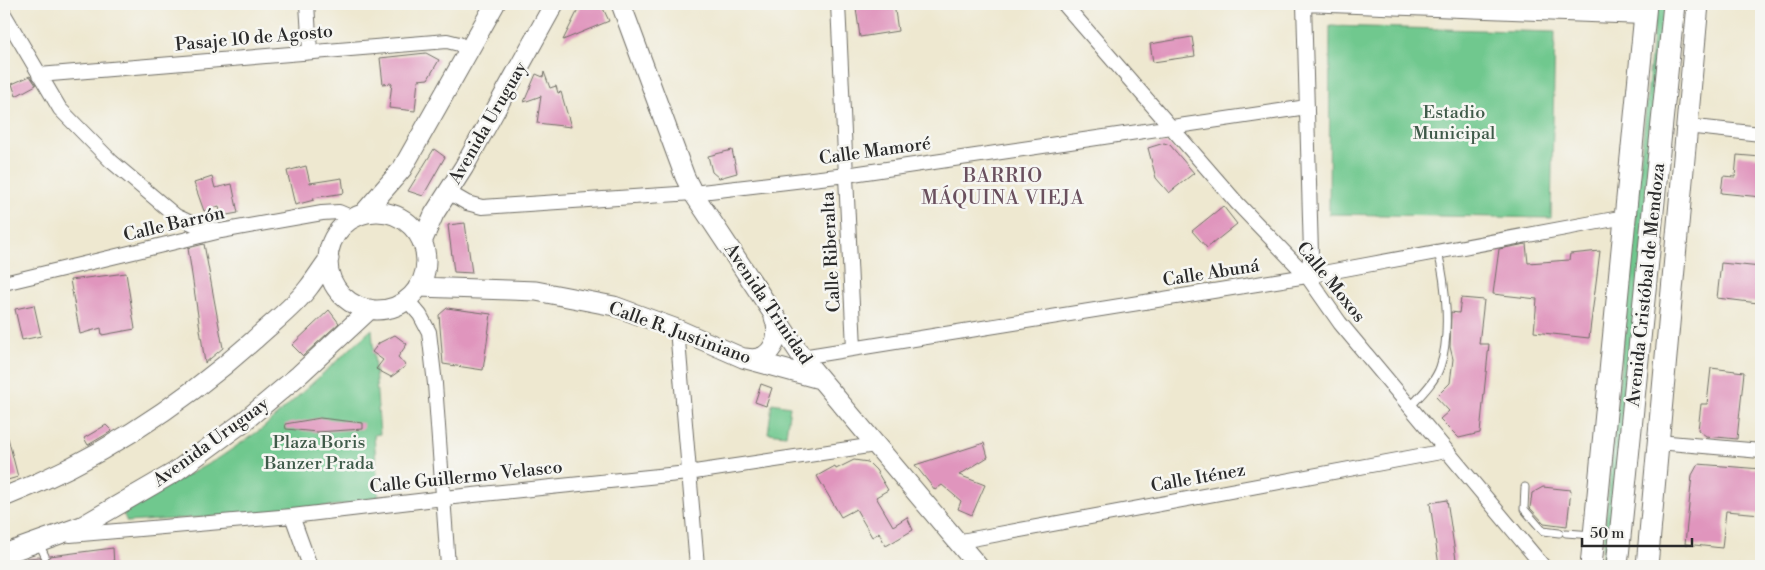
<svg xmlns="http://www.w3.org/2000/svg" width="1765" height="570" font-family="'Libre Bodoni',serif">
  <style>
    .green { fill: #6fc88e; stroke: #4d7a5c }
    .building { fill: #e095bd }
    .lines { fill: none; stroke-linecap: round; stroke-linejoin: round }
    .lane-casing { stroke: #6f6d65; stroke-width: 9 }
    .street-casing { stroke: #6f6d65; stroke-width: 16 }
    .secondary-casing { stroke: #6f6d65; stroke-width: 21 }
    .primary-casing { stroke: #6f6d65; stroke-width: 23 }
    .lane { stroke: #fff; stroke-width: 7 }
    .street { stroke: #fff; stroke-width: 14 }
    .secondary { stroke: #fff; stroke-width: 19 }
    .primary { stroke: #fff; stroke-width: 21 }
    .labels { text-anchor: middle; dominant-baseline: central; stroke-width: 5; stroke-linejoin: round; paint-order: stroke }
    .street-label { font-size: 18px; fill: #2b2b2b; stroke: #f6f6f2 }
    .park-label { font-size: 18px; fill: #3f5a49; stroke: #f6f6f2 }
    .neighbourhood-label { font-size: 19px; letter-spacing: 1px; fill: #6a505e; stroke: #f6f6f2 }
  </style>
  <rect width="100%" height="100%" fill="#f6f6f2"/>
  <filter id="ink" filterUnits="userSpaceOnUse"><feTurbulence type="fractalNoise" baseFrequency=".02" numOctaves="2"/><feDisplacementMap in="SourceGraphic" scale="10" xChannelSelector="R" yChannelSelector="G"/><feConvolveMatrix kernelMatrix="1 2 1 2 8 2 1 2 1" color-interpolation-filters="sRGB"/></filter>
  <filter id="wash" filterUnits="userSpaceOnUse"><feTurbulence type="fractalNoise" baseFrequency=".0096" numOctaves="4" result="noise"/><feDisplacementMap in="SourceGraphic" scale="20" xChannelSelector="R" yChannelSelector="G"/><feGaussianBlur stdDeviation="1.12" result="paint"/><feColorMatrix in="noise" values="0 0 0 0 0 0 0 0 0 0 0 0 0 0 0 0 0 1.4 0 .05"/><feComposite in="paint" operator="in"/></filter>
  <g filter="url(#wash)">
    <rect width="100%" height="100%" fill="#eee8d0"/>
    <path class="green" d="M 1656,4 L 1668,4 L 1611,566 L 1601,566 Z
      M 1330,26 L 1555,32 L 1551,218 L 1329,214 Z
      M 372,329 L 380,434 L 374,435 L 379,501 L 254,514 L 127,522 L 122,511 L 219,458 L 263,428 Z
      M 772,403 L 790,406 L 786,435 L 768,433 Z"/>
    <g id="blocks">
      <path class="building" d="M 581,4 L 601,4 L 609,21 L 563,40 Z
        M 881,4 L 894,4 L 898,31 L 860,37 L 856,8 Z
        M 1192,37 L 1195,56 L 1153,62 L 1150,44 Z
        M 426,53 L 439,60 L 428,79 L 418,80 L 415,111 L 389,108 L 392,83 L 383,84 L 380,58 Z
        M 544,72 L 550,88 L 556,86 L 558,93 L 561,92 L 571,127 L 537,123 L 541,96 L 524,102 L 536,74 L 543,77 Z
        M 30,76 L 36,85 L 16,96 L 12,84 Z
        M 1164,143 L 1170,145 L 1194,173 L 1169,193 L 1156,178 L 1148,148 Z
        M 434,149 L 445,157 L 423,196 L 408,191 Z
        M 732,150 L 737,173 L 719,178 L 712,172 L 708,156 Z
        M 1737,155 L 1761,157 L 1761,197 L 1721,193 L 1723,176 L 1735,177 Z
        M 306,166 L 310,183 L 342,178 L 344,193 L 313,198 L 314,200 L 295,205 L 287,171 Z
        M 212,177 L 215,188 L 232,184 L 238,213 L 221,216 L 219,206 L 204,211 L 194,183 Z
        M 1223,206 L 1237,224 L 1207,248 L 1192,231 Z
        M 465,223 L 472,273 L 454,272 L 448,225 Z
        M 204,244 L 223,348 L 205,363 L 188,248 Z
        M 1526,244 L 1528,263 L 1569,260 L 1570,254 L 1600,251 L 1589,338 L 1534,332 L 1537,299 L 1493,294 L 1499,249 Z
        M 1721,263 L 1761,267 L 1758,303 L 1717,298 Z
        M 126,273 L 135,329 L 102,335 L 101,328 L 80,334 L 70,280 Z
        M 1461,298 L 1484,300 L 1479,344 L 1489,344 L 1480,433 L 1459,438 L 1440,419 L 1449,411 L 1436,397 L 1450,383 L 1453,359 L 1450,347 L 1451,312 L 1459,313 Z
        M 34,305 L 41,336 L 22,340 L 15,309 Z
        M 447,308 L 491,314 L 483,370 L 443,364 L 439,315 Z
        M 329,310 L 339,323 L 303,356 L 292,345 Z
        M 395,335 L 407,344 L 398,357 L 406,366 L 391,377 L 376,369 L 383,360 L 372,352 L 379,343 Z
        M 1711,368 L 1744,372 L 1737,439 L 1706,436 L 1698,430 L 1701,404 L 1707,404 Z
        M 761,384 L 772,388 L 766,406 L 755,402 Z
        M 320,418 L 363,423 L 363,429 L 317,432 L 286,429 L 285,424 Z
        M 106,425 L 112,431 L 88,445 L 84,438 Z
        M 4,438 L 8,438 L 18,477 L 4,481 Z
        M 984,443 L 988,457 L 959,475 L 985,485 L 972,515 L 958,509 L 961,501 L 942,485 L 935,490 L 915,465 Z
        M 854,460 L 868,462 L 876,470 L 888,490 L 876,497 L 893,526 L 907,517 L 913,530 L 886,546 L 879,533 L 872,537 L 856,509 L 841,517 L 817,476 L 835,466 L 836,469 Z
        M 1698,464 L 1761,469 L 1761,514 L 1726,511 L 1722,548 L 1685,544 L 1692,475 Z
        M 1543,487 L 1571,490 L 1567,526 L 1544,523 L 1530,508 L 1532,493 Z
        M 1447,500 L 1457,566 L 1439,566 L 1430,503 Z
        M 113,548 L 114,566 L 28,566 L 27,558 L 40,557 L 45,561 L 50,556 Z"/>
    </g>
  </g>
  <g filter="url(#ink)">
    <use href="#blocks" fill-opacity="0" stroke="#6f6d65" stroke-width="1"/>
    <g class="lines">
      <defs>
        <path id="lane" d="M 1410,407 C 1420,396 1435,382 1440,367 C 1451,336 1446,283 1438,252
          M 1525,487 L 1524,509 L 1543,531 L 1559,533
          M 1566,533 L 1593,535
          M 39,543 L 45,556"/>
        <path id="street" d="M 307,4 L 310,51
          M 838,4 L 854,348
          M 1064,4 L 1237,203 L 1307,276 L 1340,323 L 1543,566
          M 1304,4 L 1644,17
          M 1304,4 L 1311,254 L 1307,276
          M 4,14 L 60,109 L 111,161 L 176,216 L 200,227 L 216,230
          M 39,75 L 447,41 L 459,44 L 469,52
          M 1686,126 L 1761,134
          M 448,192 L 467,203 L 482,207 L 693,193 L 846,175 L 1307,107
          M 4,283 L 221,231 L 322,213 L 339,212 L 353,218
          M 407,300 L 420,315 L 429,332 L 435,384 L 448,566
          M 677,329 L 697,566
          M 802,357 L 1307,276 L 1625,217
          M 1658,442 L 1761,451
          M 292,516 L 310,566
          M 70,535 L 292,516 L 444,498 L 688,473 L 875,445
          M 956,542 L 1446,451"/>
        <path id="secondary" d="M 621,4 L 685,177 L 693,193 L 802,357 L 978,566
          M328 261a49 49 0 1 1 98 0a49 49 0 1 1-98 0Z
          M 363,214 L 402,169 L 495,4
          M 422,242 L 434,214 L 464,167 L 554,4
          M 418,287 L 536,291 L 614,306 L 677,329 L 743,358 L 820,379
          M 746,358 C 771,363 782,338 774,317
          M 4,497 C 96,461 180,406 254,340 C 272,323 294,307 309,287 C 316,278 322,268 329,259
          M 4,554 L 82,526 L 175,472 L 242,423 L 299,375 L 370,309"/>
        <path id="primary" d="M 1591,566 L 1646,4
          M 1617,566 L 1674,4
          M 1647,566 L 1698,4"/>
      </defs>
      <use href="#lane" class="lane-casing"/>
      <use href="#street" class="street-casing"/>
      <use href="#secondary" class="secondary-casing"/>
      <use href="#primary" class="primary-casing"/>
      <use href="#lane" class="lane"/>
      <use href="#street" class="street"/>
      <use href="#secondary" class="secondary"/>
      <use href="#primary" class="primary"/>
    </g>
  </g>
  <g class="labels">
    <g class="street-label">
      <text transform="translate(254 38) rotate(-5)">Pasaje 10 de Agosto</text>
      <text transform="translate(488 123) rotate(-60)">Avenida Uruguay</text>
      <text transform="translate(875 151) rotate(-8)">Calle Mamoré</text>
      <text transform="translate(174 224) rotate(-13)">Calle Barrón</text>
      <text transform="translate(831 252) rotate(-93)">Calle Riberalta</text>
      <text transform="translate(1211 273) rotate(-9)">Calle Abuná</text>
      <text transform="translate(1331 282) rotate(51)">Calle Moxos</text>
      <text transform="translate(1646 285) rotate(-84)">Avenida Cristóbal de Mendoza</text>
      <text transform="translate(768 304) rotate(56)">Avenida Trinidad</text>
      <text transform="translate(680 333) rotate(20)">Calle R. Justiniano</text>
      <text transform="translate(211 442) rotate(-36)">Avenida Uruguay</text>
      <text transform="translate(466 477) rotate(-6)">Calle Guillermo Velasco</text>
      <text transform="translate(1198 478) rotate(-10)">Calle Iténez</text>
    </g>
    <g class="park-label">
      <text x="1454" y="112">Estadio<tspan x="1454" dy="21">Municipal</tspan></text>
      <text x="319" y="442">Plaza Boris<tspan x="319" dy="21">Banzer Prada</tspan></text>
    </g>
    <g class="neighbourhood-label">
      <text x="1003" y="176">BARRIO<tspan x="1003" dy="22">MÁQUINA VIEJA</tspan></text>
    </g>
  </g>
  <rect width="1765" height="570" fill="none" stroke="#f6f6f2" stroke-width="20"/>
  <path d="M1582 538v8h110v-8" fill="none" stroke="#2b2b2b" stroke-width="2.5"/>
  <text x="1590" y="538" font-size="15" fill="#2b2b2b" stroke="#f6f6f2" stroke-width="4" paint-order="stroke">50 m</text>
</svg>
